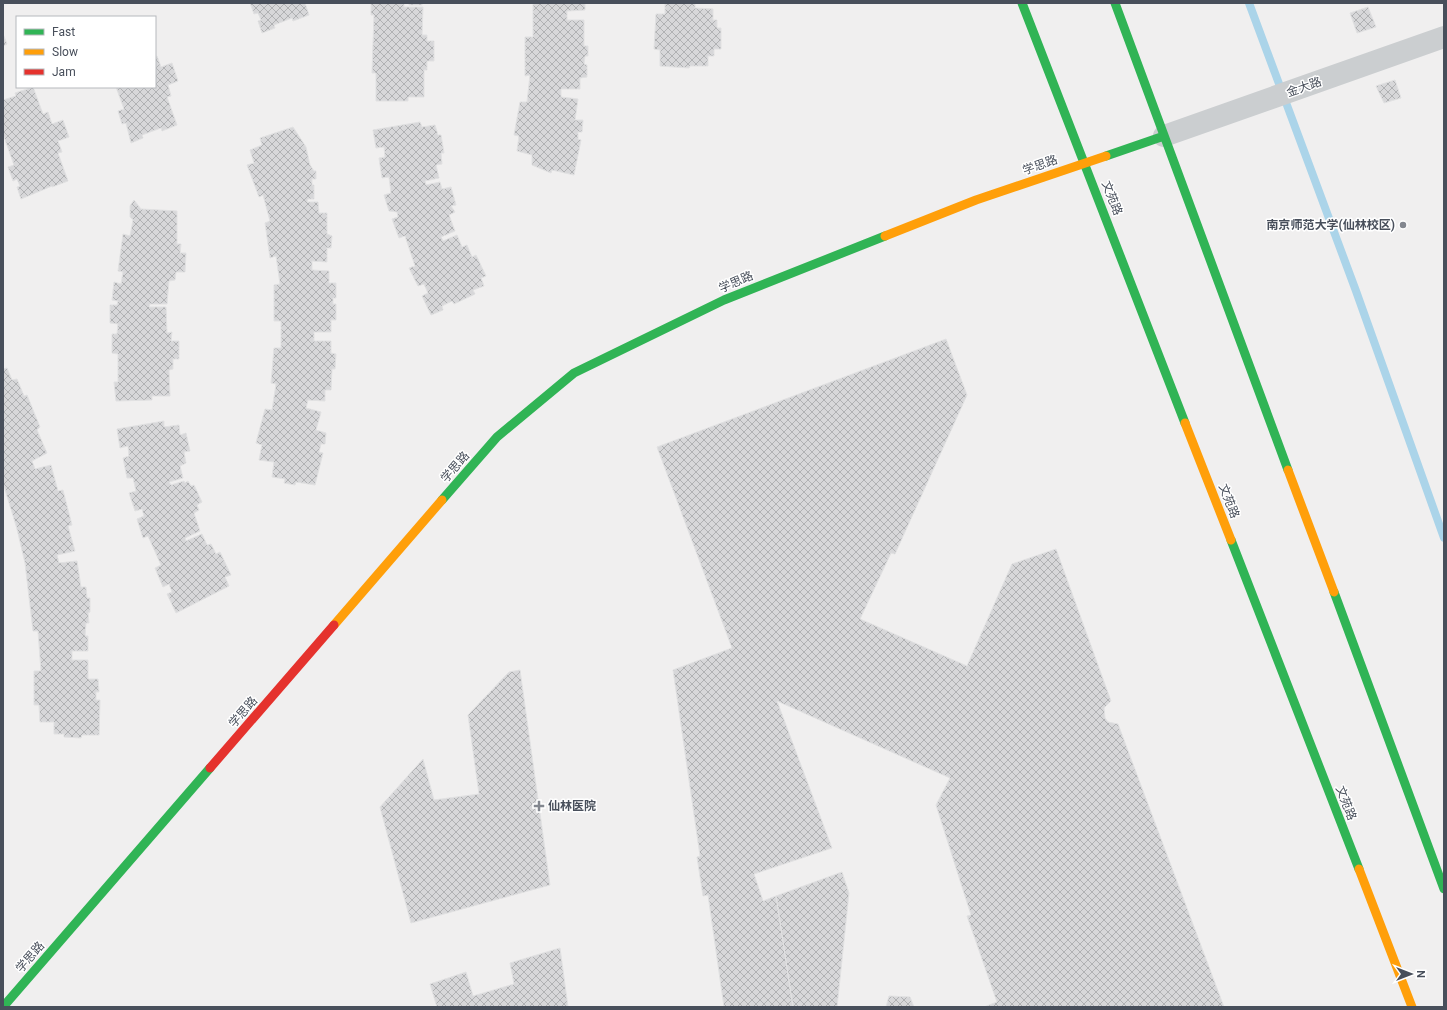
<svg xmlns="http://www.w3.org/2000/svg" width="1447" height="1010" font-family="Roboto,'Noto Sans SC',sans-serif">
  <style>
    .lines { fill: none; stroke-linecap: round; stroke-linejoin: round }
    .stream { stroke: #abd4e9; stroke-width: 8 }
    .building { fill: url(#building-cross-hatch); stroke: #e1e1e2 }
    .street { stroke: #cbced0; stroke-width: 22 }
    .fast { stroke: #30b455; stroke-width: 9 }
    .slow { stroke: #ff9f0a; stroke-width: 9 }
    .jam { stroke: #e5322d; stroke-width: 9 }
    .poi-dot { fill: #83878f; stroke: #fff; stroke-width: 1.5 }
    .labels { text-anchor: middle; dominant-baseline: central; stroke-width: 3; stroke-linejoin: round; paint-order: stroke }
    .street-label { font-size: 12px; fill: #484f5b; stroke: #fff }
    .poi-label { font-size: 12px; font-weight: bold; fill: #484f5b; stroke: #fff; text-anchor: end }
  </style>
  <defs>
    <pattern id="building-cross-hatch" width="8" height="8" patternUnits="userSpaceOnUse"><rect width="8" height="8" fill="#d7d7d9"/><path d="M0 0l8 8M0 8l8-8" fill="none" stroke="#b0b1b3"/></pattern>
  </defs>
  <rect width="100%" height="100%" fill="#f0efef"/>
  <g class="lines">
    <path class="stream" d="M 1249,3 L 1356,291 L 1444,538"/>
  </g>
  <path class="building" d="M 250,3 L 305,3 L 309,15 L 293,21 L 292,18 L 274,25 L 275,28 L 262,33 L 258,21 L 261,20 L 258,13 L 254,14 Z
    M 371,3 L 404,3 L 404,7 L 423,7 L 422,35 L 427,35 L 427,41 L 434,41 L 434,61 L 427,61 L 427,70 L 424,70 L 424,97 L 408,97 L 408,101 L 376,101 L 376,73 L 372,73 L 374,15 L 371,15 Z
    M 409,3 L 422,3 L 422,5 L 409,5 Z
    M 533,3 L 585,3 L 585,10 L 567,11 L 567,20 L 584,20 L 584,46 L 588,46 L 588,56 L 585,56 L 584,64 L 587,65 L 587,77 L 580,78 L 580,89 L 561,89 L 561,97 L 578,99 L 575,120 L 583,120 L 582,132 L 578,132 L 578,139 L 581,140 L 574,175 L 552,170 L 551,173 L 532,165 L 532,155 L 517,151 L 519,136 L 514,135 L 520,102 L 527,102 L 530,75 L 525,76 L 525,37 L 533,37 Z
    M 665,3 L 695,3 L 695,8 L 713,9 L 713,20 L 717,20 L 717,28 L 721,28 L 721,49 L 714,49 L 714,56 L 708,56 L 708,66 L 690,66 L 689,68 L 660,66 L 660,50 L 654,49 L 656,14 L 665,14 Z
    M 1368,7 L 1376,27 L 1357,33 L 1350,13 Z
    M 3,34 L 7,44 L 3,46 Z
    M 157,56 L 161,67 L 172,63 L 178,81 L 168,85 L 171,96 L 167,97 L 177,125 L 162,131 L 161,128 L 142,135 L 143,138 L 131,143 L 126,123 L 122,124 L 118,111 L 124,109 L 116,87 L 155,87 L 155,57 Z
    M 1395,80 L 1401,98 L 1384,103 L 1376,86 Z
    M 33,87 L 43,114 L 48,112 L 52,124 L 63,120 L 69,137 L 58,141 L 62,152 L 58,153 L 68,181 L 52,187 L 52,186 L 21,199 L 17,187 L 20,186 L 17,179 L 13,181 L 8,167 L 14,165 L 3,134 L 3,100 L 16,96 L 15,93 Z
    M 420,122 L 422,127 L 435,125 L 438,135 L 441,135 L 444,153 L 441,153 L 442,164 L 436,165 L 439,178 L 425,181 L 426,185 L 440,182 L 442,189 L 451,187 L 456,205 L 451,206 L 455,212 L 449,215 L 455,231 L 441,237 L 443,241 L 457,235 L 462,247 L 467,245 L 472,257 L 476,255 L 486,276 L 481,278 L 484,286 L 473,290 L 475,294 L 454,304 L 452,301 L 442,306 L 443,310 L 431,315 L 422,296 L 428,293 L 424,284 L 418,286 L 409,268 L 415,266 L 405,236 L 399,238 L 392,219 L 398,217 L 397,212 L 389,211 L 384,195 L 391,193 L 389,177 L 382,178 L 379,158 L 385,157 L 384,147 L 376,148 L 373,130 Z
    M 293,127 L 306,147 L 310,165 L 314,171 L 316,171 L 316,179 L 312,179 L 312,185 L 314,185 L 314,199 L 308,199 L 307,202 L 318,202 L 319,213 L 327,213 L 327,234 L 332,236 L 331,248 L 327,248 L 327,262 L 312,261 L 312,270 L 329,271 L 329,283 L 336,283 L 336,298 L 333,298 L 333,304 L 336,304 L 336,320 L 331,320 L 331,332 L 314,332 L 314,341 L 331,341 L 331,353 L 336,354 L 335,369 L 332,369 L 331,390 L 325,390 L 325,401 L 308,400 L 306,408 L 321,412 L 316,430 L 326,433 L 325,444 L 321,444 L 319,452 L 323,453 L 315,485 L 296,482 L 295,485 L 284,483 L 285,479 L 272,477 L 274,462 L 259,460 L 262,445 L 256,443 L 265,409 L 272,410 L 276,384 L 271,383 L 274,348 L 281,348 L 281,321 L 274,321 L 274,285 L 280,284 L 276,256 L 270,258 L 265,223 L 270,221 L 263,195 L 259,197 L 247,165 L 254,163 L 250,150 L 262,145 L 260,138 Z
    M 134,200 L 141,209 L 177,211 L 177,244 L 181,244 L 180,253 L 186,253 L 185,272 L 176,272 L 175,280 L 169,281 L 167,304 L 150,304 L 149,307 L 166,307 L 167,333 L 172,332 L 171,341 L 179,341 L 179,359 L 173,359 L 173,369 L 169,370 L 170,396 L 152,396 L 152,400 L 116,401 L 114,382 L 118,382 L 118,354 L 112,353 L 112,334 L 117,334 L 118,324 L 110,323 L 110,305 L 117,305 L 118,301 L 112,300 L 114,282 L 121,284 L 123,272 L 118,271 L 123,234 L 130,236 L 133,220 L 130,217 L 130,206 Z
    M 946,339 L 967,395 L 895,554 L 891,553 L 860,619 L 967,666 L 1012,564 L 1056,549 L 1111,701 L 1104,708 L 1105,718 L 1108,722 L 1118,724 L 1224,1007 L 984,1007 L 997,1002 L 967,916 L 971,915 L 936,805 L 950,778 L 777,701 L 832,848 L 754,874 L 763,901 L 776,896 L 793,1007 L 724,1007 L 708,895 L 703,896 L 697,857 L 700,856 L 673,670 L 732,648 L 657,447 Z
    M 7,368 L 12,380 L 17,379 L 24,396 L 27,395 L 40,427 L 37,430 L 47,453 L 32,461 L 35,469 L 51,465 L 58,491 L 63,490 L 72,525 L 68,526 L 75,551 L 57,555 L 59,563 L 77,561 L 81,587 L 86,587 L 87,598 L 90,598 L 90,612 L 88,613 L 89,623 L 86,623 L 85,636 L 88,636 L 88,651 L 72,651 L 72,660 L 88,660 L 88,679 L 98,679 L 99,692 L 96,692 L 96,700 L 100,700 L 99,735 L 82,735 L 81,738 L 64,737 L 64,734 L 54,734 L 54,722 L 40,722 L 39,705 L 34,705 L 34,671 L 41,671 L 38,631 L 33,631 L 25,563 L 17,529 L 3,483 L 3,369 Z
    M 164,421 L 164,427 L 179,425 L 180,435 L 186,433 L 190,451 L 184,452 L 186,463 L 180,466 L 183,478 L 169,482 L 171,485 L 184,481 L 185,483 L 188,481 L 191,486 L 194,485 L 202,502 L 197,505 L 199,510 L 194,513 L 200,531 L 185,538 L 186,541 L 202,534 L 207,545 L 211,544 L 216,554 L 220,552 L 231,575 L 225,577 L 229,586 L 176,613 L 167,594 L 172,592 L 169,584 L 163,587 L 155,568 L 161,565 L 148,536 L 143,538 L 137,519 L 144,516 L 142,509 L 135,511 L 129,493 L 136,491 L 133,478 L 127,478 L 123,458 L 129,456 L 128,446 L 120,448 L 117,429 Z
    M 520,670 L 550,885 L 411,923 L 380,807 L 423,759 L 434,800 L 479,794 L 468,715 L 509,672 Z
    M 842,872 L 849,893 L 837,1007 L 793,1007 L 776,896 Z
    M 560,948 L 568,1007 L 437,1007 L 430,984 L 466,972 L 473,996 L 514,984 L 510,963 Z
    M 889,996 L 910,997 L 914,1007 L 886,1007 Z"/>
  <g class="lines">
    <path class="street" d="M 1164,136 L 1444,37"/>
    <path class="fast" d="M 1022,3 L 1185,423
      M 1115,3 L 1288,470
      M 1106,156 L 1164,136
      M 442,500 L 497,437 L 574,373 L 724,300 L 885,236
      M 1231,540 L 1359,869
      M 1334,592 L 1444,889
      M 3,1007 L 210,768"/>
    <path class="slow" d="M 885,236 L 976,200 L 1106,156
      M 1185,423 L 1231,540
      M 1288,470 L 1334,592
      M 334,625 L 442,500
      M 1359,869 L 1412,1007"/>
    <path class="jam" d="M 210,768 L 334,625"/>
  </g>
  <g class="poi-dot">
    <circle cx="1403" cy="225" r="4"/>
    <path d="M537 800h4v4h4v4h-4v4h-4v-4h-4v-4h4z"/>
  </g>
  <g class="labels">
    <g class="street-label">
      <text transform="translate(1304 87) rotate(-19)">金大路</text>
      <text transform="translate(1040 165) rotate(-19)">学思路</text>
      <text transform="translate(1112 198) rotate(69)">文苑路</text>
      <text transform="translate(736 282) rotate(-23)">学思路</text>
      <text transform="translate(455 467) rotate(-49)">学思路</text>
      <text transform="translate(1229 501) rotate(69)">文苑路</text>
      <text transform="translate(243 712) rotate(-49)">学思路</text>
      <text transform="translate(1346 803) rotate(69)">文苑路</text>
      <text transform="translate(30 957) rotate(-49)">学思路</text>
    </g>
    <g class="poi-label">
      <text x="1395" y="225">南京师范大学(仙林校区)</text>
      <text x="548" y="806" text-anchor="start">仙林医院</text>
    </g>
  </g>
  <rect width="1447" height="1010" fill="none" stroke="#484f5b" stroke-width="8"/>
  <rect x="16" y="16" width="140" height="72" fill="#ffffff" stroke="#b6b9bd"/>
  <rect x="24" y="29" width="20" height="6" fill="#30b455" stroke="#b6b9bd"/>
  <text x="52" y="36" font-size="12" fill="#484f5b">Fast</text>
  <rect x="24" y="49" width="20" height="6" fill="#ff9f0a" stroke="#b6b9bd"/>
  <text x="52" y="56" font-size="12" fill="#484f5b">Slow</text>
  <rect x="24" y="69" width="20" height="6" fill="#e5322d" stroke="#b6b9bd"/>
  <text x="52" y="76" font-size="12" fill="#484f5b">Jam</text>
  <g transform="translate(1411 974) rotate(90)" stroke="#ffffff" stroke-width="3" paint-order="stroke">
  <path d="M0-3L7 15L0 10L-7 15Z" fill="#484f5b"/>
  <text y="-6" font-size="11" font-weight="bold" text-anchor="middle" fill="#484f5b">N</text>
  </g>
</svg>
